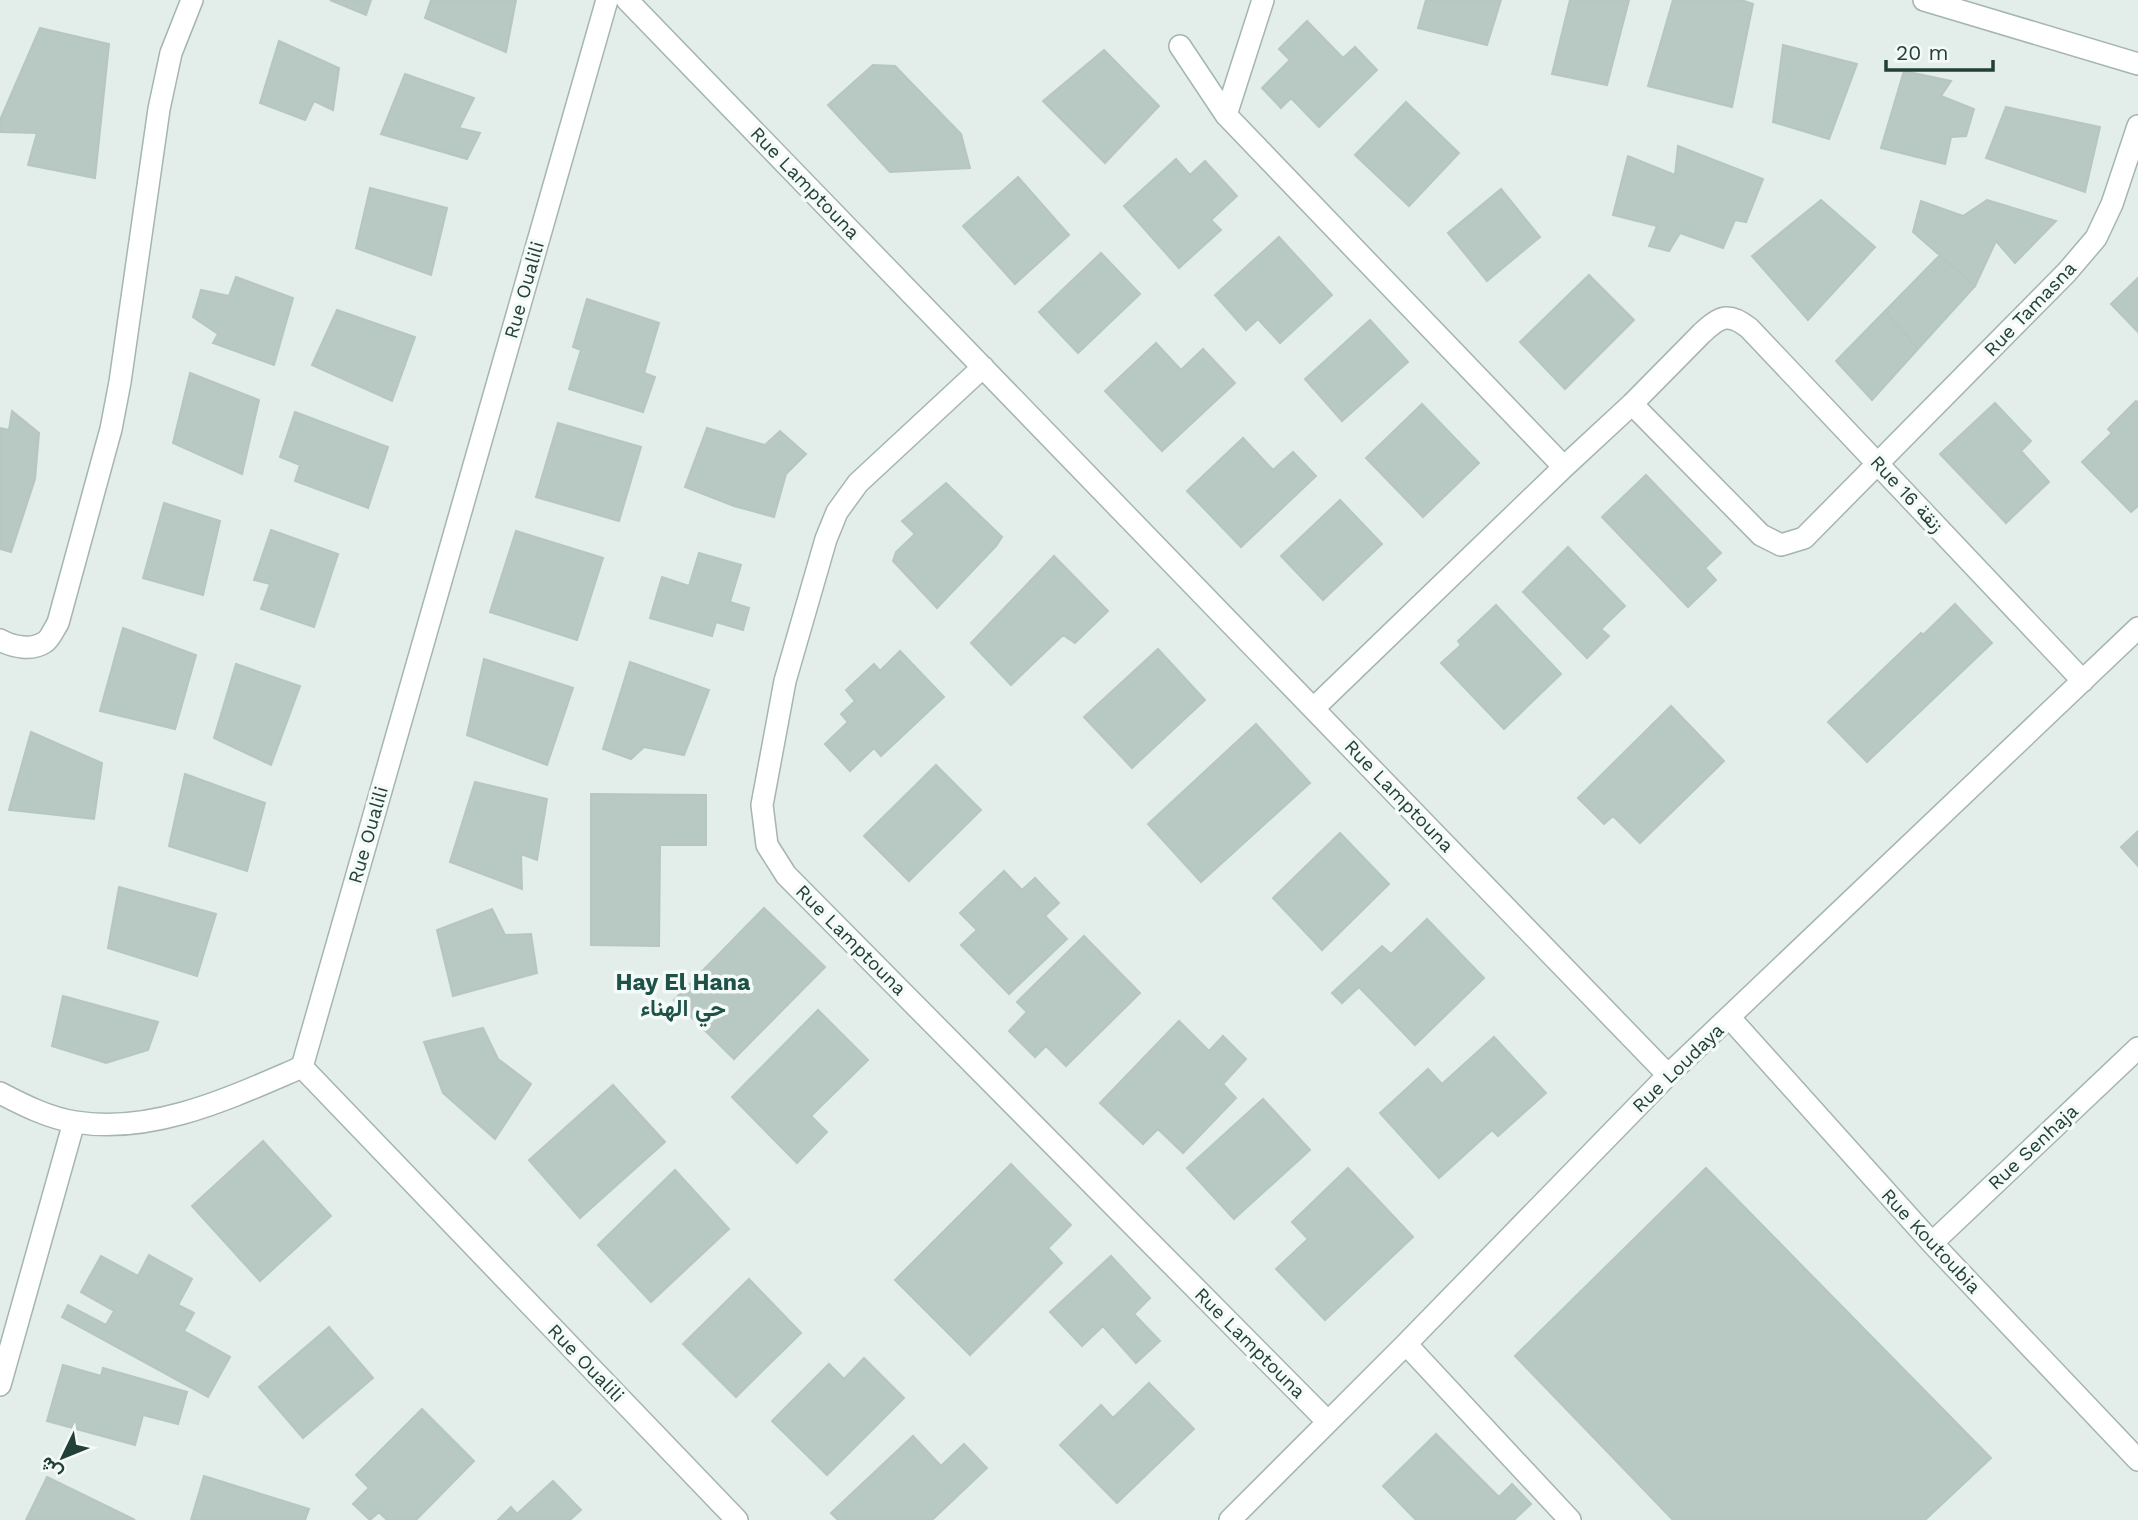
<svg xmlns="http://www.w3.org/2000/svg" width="2138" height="1520" font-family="'Work Sans',Vazirmatn,sans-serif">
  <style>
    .building { fill: #b8c8c2; stroke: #b5c7c0; stroke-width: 2 }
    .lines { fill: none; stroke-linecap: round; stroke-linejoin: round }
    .street-casing { stroke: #a5b5b0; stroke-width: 24 }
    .street { stroke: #fff; stroke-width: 21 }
    .labels { text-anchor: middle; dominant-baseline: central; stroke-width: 7; stroke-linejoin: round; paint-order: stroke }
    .street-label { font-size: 19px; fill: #223f38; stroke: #f4faf7 }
    .quarter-label { font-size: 23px; font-weight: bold; fill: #1e5247; stroke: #f4faf7 }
  </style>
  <rect width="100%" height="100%" fill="#e3ede9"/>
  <path class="building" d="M 330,0 L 371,0 L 366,15 Z
    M 431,0 L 516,0 L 506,52 L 425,18 Z
    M 1426,0 L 1501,0 L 1487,45 L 1418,28 Z
    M 1570,0 L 1629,0 L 1607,85 L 1552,74 Z
    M 1673,0 L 1741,0 L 1753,4 L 1732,107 L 1648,86 Z
    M 1307,21 L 1343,58 L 1355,47 L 1377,70 L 1319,127 L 1291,98 L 1281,108 L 1262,88 L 1290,60 L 1279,49 Z
    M 40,28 L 109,44 L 95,178 L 28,165 L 37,133 L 0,132 L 0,120 Z
    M 279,41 L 339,68 L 333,110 L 314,101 L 305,120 L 260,103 Z
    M 1783,45 L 1857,64 L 1829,139 L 1773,122 Z
    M 1104,50 L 1159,106 L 1105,163 L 1043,101 Z
    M 873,65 L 895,66 L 961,134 L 970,168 L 890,172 L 828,105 Z
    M 1904,71 L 1951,81 L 1941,96 L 1974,109 L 1966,136 L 1951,137 L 1945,164 L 1881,148 Z
    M 405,74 L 474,98 L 459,128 L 480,133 L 467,159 L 381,134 Z
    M 1406,102 L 1459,153 L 1409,206 L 1355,155 Z
    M 2006,107 L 2100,127 L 2085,192 L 1986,158 Z
    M 1678,146 L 1763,179 L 1746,222 L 1735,220 L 1723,248 L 1680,233 L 1669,251 L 1649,246 L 1657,226 L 1613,215 L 1628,156 L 1675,175 Z
    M 1176,159 L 1190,175 L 1205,161 L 1237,196 L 1211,220 L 1221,230 L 1179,268 L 1124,206 Z
    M 1018,177 L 1069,235 L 1015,284 L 963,226 Z
    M 370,188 L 447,208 L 431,275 L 356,248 Z
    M 1501,189 L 1540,237 L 1487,281 L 1448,233 Z
    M 1821,200 L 1875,247 L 1808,320 L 1752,256 Z
    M 1987,200 L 2056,221 L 2015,263 L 1996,241 L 1975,286 L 1913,232 L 1921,201 L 1963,216 Z
    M 1279,237 L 1332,295 L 1280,343 L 1258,319 L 1246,330 L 1215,295 Z
    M 1101,253 L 1140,294 L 1078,353 L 1039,312 Z
    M 1940,255 L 1975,286 L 1918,349 L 1885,311 Z
    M 1589,275 L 1634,320 L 1565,389 L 1520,342 Z
    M 236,277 L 293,298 L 274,365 L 213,343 L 218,334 L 193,317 L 201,290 L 229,296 Z
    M 2138,278 L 2138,332 L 2111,304 Z
    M 587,299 L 659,323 L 644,373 L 655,377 L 643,412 L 569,389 L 581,350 L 573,347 Z
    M 337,310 L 415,337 L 392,401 L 312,365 Z
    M 1885,311 L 1918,349 L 1872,400 L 1836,361 Z
    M 1370,320 L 1408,362 L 1342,421 L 1305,379 Z
    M 1156,343 L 1181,370 L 1203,349 L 1235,383 L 1162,451 L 1105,391 Z
    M 190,373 L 259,400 L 242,474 L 173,443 Z
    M 2136,401 L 2138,403 L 2138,506 L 2131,512 L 2082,462 L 2112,433 L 2108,429 Z
    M 1995,403 L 2031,441 L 2021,451 L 2049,482 L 2006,523 L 1940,454 Z
    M 1422,404 L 1479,463 L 1423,517 L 1366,458 Z
    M 12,411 L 39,433 L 35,479 L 11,552 L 0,549 L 0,428 L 9,430 Z
    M 295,412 L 388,447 L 368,508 L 295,481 L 300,465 L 280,457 Z
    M 558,423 L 641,447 L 619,521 L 536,497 Z
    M 707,428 L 765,445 L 780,431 L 806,454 L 786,474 L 774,517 L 734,506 L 685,487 Z
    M 1243,438 L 1273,470 L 1293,452 L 1316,476 L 1241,547 L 1187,491 Z
    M 1646,475 L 1721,553 L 1705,568 L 1716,580 L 1688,607 L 1602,517 Z
    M 946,483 L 1002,537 L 996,546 L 937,608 L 893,561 L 896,552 L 915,534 L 902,521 Z
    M 1340,500 L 1382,544 L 1323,600 L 1281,556 Z
    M 164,503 L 220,521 L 203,595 L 143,578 Z
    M 271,530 L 338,554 L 314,627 L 261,609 L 270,584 L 254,580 Z
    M 516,531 L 603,558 L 577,640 L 490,612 Z
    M 1568,547 L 1625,606 L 1601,629 L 1609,636 L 1587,658 L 1523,592 Z
    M 699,553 L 741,565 L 730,602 L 749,608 L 743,630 L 716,622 L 712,636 L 650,618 L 662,577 L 689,586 Z
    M 1054,556 L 1108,611 L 1075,643 L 1063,635 L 1011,685 L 971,643 Z
    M 1955,604 L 1992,643 L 1867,762 L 1828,722 L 1921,633 L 1923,635 Z
    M 1496,605 L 1561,674 L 1504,729 L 1441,663 L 1461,645 L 1458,641 Z
    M 123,628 L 196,655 L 175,729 L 100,711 Z
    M 1158,649 L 1205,700 L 1132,768 L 1084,717 Z
    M 900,651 L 944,697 L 881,756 L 874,748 L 850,771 L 825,744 L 848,722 L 841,714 L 855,701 L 846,690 L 874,664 L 880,671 Z
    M 484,659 L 573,688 L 547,765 L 467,735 Z
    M 630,662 L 709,690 L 684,755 L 644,747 L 631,759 L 603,749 Z
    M 236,664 L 300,686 L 271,765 L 214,738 Z
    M 1671,706 L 1724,761 L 1640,843 L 1613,816 L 1604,824 L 1578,798 Z
    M 1256,724 L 1310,783 L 1201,882 L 1148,824 Z
    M 31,732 L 102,763 L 94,819 L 9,810 Z
    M 936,765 L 981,810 L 909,881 L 864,836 Z
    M 185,774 L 265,803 L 247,871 L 169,846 Z
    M 475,782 L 547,799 L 537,860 L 521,854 L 522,889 L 450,862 Z
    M 591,794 L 706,795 L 706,845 L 660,845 L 659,946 L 591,945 Z
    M 2138,831 L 2138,866 L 2121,847 Z
    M 1340,833 L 1389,884 L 1322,950 L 1273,898 Z
    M 1004,871 L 1022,890 L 1035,878 L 1059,903 L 1045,916 L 1067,939 L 1009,994 L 961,945 L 977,930 L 960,913 Z
    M 119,887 L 216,914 L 197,976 L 108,948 Z
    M 764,908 L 825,967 L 734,1059 L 674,1000 Z
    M 492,909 L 505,935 L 531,934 L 537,973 L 453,996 L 437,930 Z
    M 1427,919 L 1484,978 L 1415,1045 L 1359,987 L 1342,1003 L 1332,993 L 1382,946 L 1391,954 Z
    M 1084,936 L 1140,993 L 1066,1066 L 1046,1046 L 1035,1057 L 1009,1031 L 1027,1012 L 1017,1002 Z
    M 63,996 L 158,1022 L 148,1050 L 106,1063 L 52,1046 Z
    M 818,1010 L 868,1060 L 811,1116 L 827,1132 L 797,1163 L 732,1097 Z
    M 1179,1021 L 1209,1051 L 1223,1036 L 1246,1059 L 1223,1084 L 1236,1098 L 1183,1153 L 1158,1129 L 1143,1144 L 1100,1103 Z
    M 483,1028 L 498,1059 L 531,1084 L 495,1139 L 443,1093 L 424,1042 Z
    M 1494,1037 L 1546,1093 L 1498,1136 L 1492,1130 L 1439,1178 L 1380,1113 L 1428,1069 L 1442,1084 Z
    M 613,1085 L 665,1142 L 580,1218 L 529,1160 Z
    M 1263,1099 L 1310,1150 L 1234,1219 L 1187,1168 Z
    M 263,1141 L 331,1216 L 260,1281 L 192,1206 Z
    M 1011,1164 L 1071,1225 L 1048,1248 L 1062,1263 L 970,1355 L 895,1280 Z
    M 1348,1168 L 1413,1237 L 1325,1320 L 1276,1269 L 1308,1239 L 1292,1222 Z
    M 1706,1168 L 1991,1458 L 1925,1520 L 1673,1520 L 1515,1356 Z
    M 675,1170 L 729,1229 L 651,1302 L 598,1245 Z
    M 149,1255 L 192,1279 L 178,1305 L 194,1313 L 184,1331 L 230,1357 L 208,1397 L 62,1317 L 68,1305 L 106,1325 L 114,1311 L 81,1292 L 101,1256 L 138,1276 Z
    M 1111,1256 L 1150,1298 L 1134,1314 L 1160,1341 L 1136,1363 L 1103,1326 L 1082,1346 L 1050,1312 Z
    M 749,1279 L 801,1333 L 736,1397 L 683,1344 Z
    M 329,1327 L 373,1378 L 303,1438 L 259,1387 Z
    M 864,1358 L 904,1398 L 827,1475 L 772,1421 L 829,1364 L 844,1379 Z
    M 63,1365 L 101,1376 L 103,1368 L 187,1392 L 178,1424 L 143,1415 L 135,1445 L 47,1421 Z
    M 1149,1383 L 1194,1429 L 1117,1503 L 1060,1445 L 1101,1405 L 1113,1418 Z
    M 422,1409 L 474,1461 L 416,1520 L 387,1520 L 379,1512 L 370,1520 L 353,1504 L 369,1488 L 356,1475 Z
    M 1436,1434 L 1499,1497 L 1512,1484 L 1531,1504 L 1514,1520 L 1416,1520 L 1383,1486 Z
    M 913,1436 L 941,1466 L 964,1444 L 987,1468 L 932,1520 L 838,1520 L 831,1513 Z
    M 204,1476 L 309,1509 L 305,1520 L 191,1520 Z
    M 47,1477 L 135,1520 L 26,1520 Z
    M 553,1481 L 581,1510 L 570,1520 L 498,1520 L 511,1507 L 517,1514 Z"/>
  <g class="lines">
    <defs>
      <path id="street" d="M 627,0 L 1668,1075
        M 1924,0 L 2138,64
        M 1180,46 L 1226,115 L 1564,467
        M 1226,115 L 1263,0
        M 983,367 L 858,483 L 837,512 L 826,539 L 785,681 L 762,805 L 767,845 L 786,875 L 1328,1422
        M 1632,404 L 1761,535 L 1781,545 L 1804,538 L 2067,272 L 2096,238 L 2112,204 L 2138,126
        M 0,640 C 13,647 32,651 45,642 C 50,639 54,629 58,623 L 111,429 L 120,382 L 159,109 L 171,53 L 192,0
        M 1314,708 L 1564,467 L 1632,404 L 1702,333 C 1720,316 1729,312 1749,328 L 2083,681
        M 1729,1017 L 1932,1243 L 2138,1460
        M 302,1067 L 607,0
        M 302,1067 L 737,1520
        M 0,1093 C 23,1105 49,1118 75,1122 C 153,1135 232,1097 302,1067
        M 1932,1243 L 2138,1048
        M 1406,1344 L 1570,1520
        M 0,1385 L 74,1122
        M 1230,1520 L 1406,1344 L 1668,1075 L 2138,628"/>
    </defs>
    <use href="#street" class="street-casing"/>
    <use href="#street" class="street"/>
  </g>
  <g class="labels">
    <g class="street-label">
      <text transform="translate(805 183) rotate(46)">Rue Lamptouna</text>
      <text transform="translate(524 290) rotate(-74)">Rue Oualili</text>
      <text transform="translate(2030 309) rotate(-46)">Rue Tamasna</text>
      <text transform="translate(1907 494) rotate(47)">Rue 16 زنقة</text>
      <text transform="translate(1399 796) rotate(46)">Rue Lamptouna</text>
      <text transform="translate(368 835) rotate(-74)">Rue Oualili</text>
      <text transform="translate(851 940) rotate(45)">Rue Lamptouna</text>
      <text transform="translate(1678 1068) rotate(-44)">Rue Loudaya</text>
      <text transform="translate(2033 1147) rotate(-43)">Rue Senhaja</text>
      <text transform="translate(1931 1241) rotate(47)">Rue Koutoubia</text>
      <text transform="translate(1250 1343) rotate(45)">Rue Lamptouna</text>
      <text transform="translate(586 1363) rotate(46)">Rue Oualili</text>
    </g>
    <g class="quarter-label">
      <text x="683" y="982">Hay El Hana<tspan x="683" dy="26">حي الهناء</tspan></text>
    </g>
  </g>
  <g transform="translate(63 1457) rotate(227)" stroke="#f4faf7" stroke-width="5" paint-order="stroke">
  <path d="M0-5L12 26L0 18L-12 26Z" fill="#223f38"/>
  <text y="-10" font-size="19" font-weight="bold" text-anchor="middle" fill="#223f38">ش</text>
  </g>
  <path d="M1886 60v10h107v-10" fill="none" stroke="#223f38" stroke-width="3.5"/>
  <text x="1896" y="60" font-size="21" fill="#223f38" stroke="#f4faf7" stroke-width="5" paint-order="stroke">20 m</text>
</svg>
